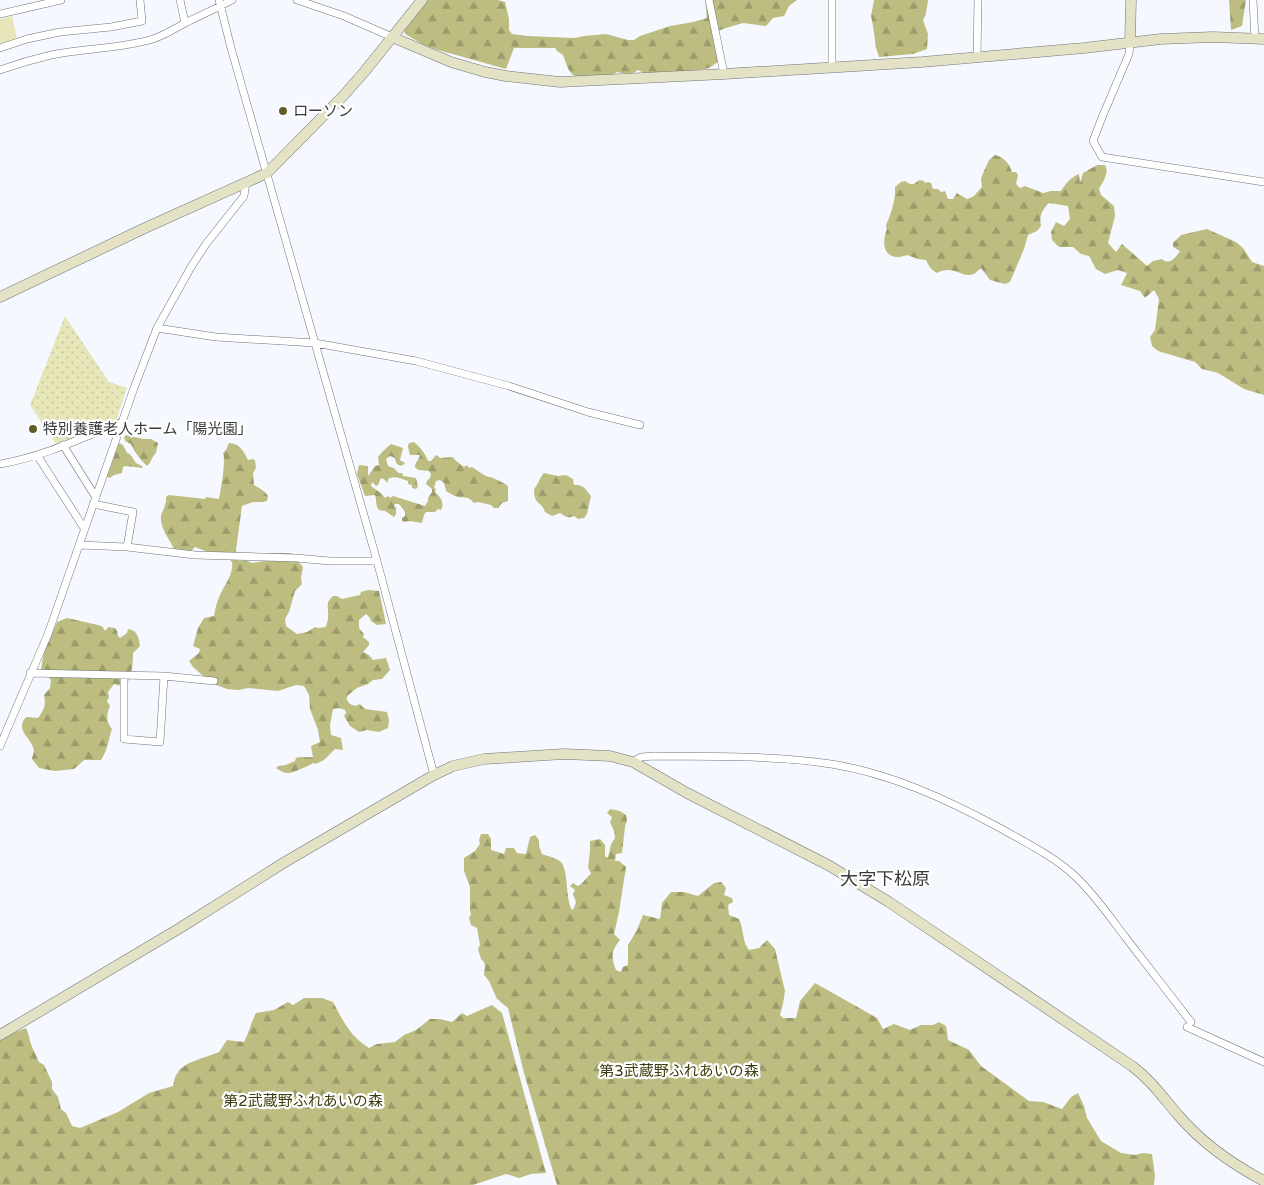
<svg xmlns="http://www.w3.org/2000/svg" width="1264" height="1185" font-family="'Varela Round','Noto Sans JP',sans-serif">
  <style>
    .forest { fill: url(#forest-firs) }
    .park { fill: #e6e6b9 }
    .garden { fill: url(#garden-dots) }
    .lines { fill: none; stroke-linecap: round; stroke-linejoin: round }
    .street-casing { stroke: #70747a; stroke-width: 8 }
    .secondary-casing { stroke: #70747a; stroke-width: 11 }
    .street { stroke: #fff; stroke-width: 7 }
    .secondary { stroke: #e3e2c5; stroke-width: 10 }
    .poi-dot { fill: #5e5d29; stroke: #fff; stroke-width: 2 }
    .labels { text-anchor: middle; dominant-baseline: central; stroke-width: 4.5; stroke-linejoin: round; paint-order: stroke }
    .poi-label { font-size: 15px; fill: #383a3d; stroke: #fff; text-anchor: start }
    .park-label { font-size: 15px; fill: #3e3d0e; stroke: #fff }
    .quarter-label { font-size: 18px; fill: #383a3d; stroke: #fff }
  </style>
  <defs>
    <pattern id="forest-firs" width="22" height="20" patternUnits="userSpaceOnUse" patternTransform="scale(1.25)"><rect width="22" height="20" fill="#bdbd81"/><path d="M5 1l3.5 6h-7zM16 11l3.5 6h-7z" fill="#9b9b6b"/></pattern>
    <pattern id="garden-dots" width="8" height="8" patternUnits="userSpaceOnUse" patternTransform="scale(1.25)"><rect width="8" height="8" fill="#e6e6b9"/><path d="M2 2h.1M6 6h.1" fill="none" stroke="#c6c6a0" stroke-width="1.8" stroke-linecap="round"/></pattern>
  </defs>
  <rect width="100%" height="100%" fill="#f5f9ff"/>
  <path class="forest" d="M 428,0 L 498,0 L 505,2 L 509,19 L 509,30 L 512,34 L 528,36 L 574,38 L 584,36 L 606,34 L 628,40 L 634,40 L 640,36 L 670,26 L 693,22 L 707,18 L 705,0 L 797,0 L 789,6 L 784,16 L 773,18 L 766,26 L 743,23 L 726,28 L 713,33 L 718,49 L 718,62 L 709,68 L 693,71 L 646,74 L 638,70 L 633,73 L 626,74 L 617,72 C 612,76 604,77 598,75 C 586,80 572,80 567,66 C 565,62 565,58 562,54 L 558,52 L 555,48 L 514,48 L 506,69 L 438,50 L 424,45 L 405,34 L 404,30 Z
    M 874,0 L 928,0 L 926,14 L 923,20 L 928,34 L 927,49 L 913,54 L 879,57 L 876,48 L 873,26 L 871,16 Z
    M 1229,0 L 1246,0 L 1242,26 L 1231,30 Z
    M 995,155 C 1004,157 1009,163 1012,172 L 1016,172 L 1018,175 L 1016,184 L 1020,188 L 1025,186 L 1043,193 L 1051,191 L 1061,191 C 1066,183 1070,178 1079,174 L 1080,183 L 1083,173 L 1097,165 L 1105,165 L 1107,171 L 1104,180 L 1099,189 L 1101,195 L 1114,206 L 1115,216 L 1108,243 L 1116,252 L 1122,244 L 1147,266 L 1153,261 L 1162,259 C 1169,266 1176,257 1180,251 L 1173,247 L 1173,243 L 1181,235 L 1207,229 L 1236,242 L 1243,248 L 1252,262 L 1264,266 L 1264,395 L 1244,389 L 1218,373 L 1202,369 L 1195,362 L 1158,351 L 1152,346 L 1150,337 L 1155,330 L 1159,299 L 1154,290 L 1145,298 L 1140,291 L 1121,285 L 1127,273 L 1118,270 L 1105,274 L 1096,269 L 1089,256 L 1081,254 L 1073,247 L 1059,247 L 1052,240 L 1051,232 L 1056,222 L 1064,226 L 1070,219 L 1068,206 L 1049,203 C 1042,210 1039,216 1041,226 L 1037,231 L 1028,235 L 1024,249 L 1010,282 L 1005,284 L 990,280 L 981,268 C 978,270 977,272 974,274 C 962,279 954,264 937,273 C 931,270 929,266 926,260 L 918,259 L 907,255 C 886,263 880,246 887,229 L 886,225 C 891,214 896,199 895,187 L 901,182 L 905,181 L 910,184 L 914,184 L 919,180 L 924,181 L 925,183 L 928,182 L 931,183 L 933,189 L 938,189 L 941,192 L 945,191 L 948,199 L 953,199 L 957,193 L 967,199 L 974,196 L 982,187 L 981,178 L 989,160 Z
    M 126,435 L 143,439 L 151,439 L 158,443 L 156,453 C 152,456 151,463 147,466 C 141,460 134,452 131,444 L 125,441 L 124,437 Z
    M 414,442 C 420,447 425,453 428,461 L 431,461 L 435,456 L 437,455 L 440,458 L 453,457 L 455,460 L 464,467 L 467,465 L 469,468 L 472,467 C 477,470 480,473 486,476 C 488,477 491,477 493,478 C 498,480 504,483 508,486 L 508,501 L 502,503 L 498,508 L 494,508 L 491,505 L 478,502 L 474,503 C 468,496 466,498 458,497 C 454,496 450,493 446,491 L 444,483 L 440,480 L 436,481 L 434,488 L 436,489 L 435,492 C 440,497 445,502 441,510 L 438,509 L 435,512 L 426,512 L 424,515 L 422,523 L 409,521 L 405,522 L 402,521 L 402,518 L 405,516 L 405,512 L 399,504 L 395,504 L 394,506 L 396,508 L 396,514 L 394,517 L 385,511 L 379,510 C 375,505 377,500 375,495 L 365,496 L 357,474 L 359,465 L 368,466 L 368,476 L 375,466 L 379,465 L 378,457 L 383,451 L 391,444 L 403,448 L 400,460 L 405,463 C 401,469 395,464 395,458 L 390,456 L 386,459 L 388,466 L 396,469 L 395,470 L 399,473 L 402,473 L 403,476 L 416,478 L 418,487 L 416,489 L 412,488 L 412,485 L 408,484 L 408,481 C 402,479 396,476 389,478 L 387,483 L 385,480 L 381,478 L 378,485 L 376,486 L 372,482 L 371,486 L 382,494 L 385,498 L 388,496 L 390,498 L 393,496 L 425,506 L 428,501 L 428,498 L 432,492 L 432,489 L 426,484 L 427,481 L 430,478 L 431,474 L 429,471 L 418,470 L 415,467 C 415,462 419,460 420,455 L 410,455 L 408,447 L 409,443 Z
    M 119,443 L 123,445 L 127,453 L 130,454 L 136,463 L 142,466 L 143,468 L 126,466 L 123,467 L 122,473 L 114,475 L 110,478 L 107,477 Z
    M 229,443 C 240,444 243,450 248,460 L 252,459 L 255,460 L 256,468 L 253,473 L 254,485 C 259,488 265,491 268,496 L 267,501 L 263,502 L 253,502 L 242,506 L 236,550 L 239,561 L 245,560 L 252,563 L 264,561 L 267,553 L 291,553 L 303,567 L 301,578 L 302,584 L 295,591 L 289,612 L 285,619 L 286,626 L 297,634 L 307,632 L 315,627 L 319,628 L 326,627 C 327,623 329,618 328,613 C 328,605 326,602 333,596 L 337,596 L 342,599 L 360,595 L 361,592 L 368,590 L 379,591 L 386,624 L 377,625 L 371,621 L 370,618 L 366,614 L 359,620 L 359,628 L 364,634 L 363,637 L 369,642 L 369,645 L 363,652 L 369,655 L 373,660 L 386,658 L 390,670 L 382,679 L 373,680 L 368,684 L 357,688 L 347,696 L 347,700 L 350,704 L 355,706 L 360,704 L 365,709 L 387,712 L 389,720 L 388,728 L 379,732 L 367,730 L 359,732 L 350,726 L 344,716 L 346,713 L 345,710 L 339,708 L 333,709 L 330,725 L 331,735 L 341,738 L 343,750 L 335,749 L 324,760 L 316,764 L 313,763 C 309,766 294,772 289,773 C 284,773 280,771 276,768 L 278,766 L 286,765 L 295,761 L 296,758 C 302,756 307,758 313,757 L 311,746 L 320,742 L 318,730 L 310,709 L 309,695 L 304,686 L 296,685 L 278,691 L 248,688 L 238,690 L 227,689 L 211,683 L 193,667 L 189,661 L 199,653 L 200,649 L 193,646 L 198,628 L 204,618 L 214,616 C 215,610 216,605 218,600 C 222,587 234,576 232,562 L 224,554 L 218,556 L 195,547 L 188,554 L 174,549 C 170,540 162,531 161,520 C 160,514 164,510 165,505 C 166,502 166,500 166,497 L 169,495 L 205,499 L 206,497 L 219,499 C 221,490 226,460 223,453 L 226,450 Z
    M 544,473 L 558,476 L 566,475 L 573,479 L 574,485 C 584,484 586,490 591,496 L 587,514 L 584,518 L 578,519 L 574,516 C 568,519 566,517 560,513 L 552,516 L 545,512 C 541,500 534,506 534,489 C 539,484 539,478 544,473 Z
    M 67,618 L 98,625 L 103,627 L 104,630 L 106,630 L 108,627 L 115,628 L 117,631 L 118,636 L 120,638 L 127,633 L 128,629 C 138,630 139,639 140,646 L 133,653 C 133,664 132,674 127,684 L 121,686 L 114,684 L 108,692 L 109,697 L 107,701 L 110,706 C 106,715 106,721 112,729 C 108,741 108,749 101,760 L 84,760 L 74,769 L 55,771 L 39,768 L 32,759 C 32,756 34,754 34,751 C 32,737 14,731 26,717 L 38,718 C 44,710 46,705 44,695 L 50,688 L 51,680 L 41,669 L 44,652 L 57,622 Z
    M 610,809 L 620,811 L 626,815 L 627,820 L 625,827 L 622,853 L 616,854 L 615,861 L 619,861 L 626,867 L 619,912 L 614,934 L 620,940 C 611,951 611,958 616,970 L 621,972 L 623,967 L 628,965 L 628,945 L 637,930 L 643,915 L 660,919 L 662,903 L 671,892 L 684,892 L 698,896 L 714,883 L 721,882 L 726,888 L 724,895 L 732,898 L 733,902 L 728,905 L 729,915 L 739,919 C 744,929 742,942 749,950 L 759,948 L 767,940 L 775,949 L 785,991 L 783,1004 L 780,1015 L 783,1018 L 796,1018 L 800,1001 L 815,983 L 877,1018 L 883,1029 L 894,1024 L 910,1030 L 921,1025 L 933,1025 L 939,1022 L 946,1026 L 948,1040 L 969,1050 L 981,1066 L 1029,1101 L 1043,1102 L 1062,1109 L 1071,1097 L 1078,1093 L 1084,1106 L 1087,1118 L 1101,1141 L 1121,1153 L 1135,1155 L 1143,1153 L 1152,1154 L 1155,1176 L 1154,1185 L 557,1185 L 524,1073 L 508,1008 L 497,999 L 489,981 L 484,975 L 485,966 L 484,962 L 481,959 L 478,949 L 480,945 L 477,928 L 471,925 L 469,918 L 471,914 L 470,911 L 470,887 L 464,871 L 464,858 L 475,851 L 480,844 L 479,840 L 481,834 L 488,834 L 491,839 L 491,850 L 504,854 L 506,848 L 514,848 L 517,853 L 526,854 L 530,837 L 535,835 L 539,840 L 539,846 L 542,854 C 547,856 556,858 561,862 C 569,872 565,897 572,910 L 574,908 L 576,902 L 573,894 L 575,890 L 570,886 L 573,883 L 578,886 C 584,883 586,877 591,874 L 588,867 L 590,851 L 590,841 L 600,839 L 605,845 L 605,856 L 608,858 L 611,844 L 615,838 L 614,831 L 610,822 L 612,817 L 607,813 Z
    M 304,998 L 322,998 L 333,1002 C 343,1021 350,1036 369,1048 L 377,1044 L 395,1042 L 404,1035 L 416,1030 L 430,1019 L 440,1019 L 452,1022 L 462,1013 L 467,1016 L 492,1005 L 502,1013 L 546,1173 L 531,1174 L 519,1178 L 506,1174 L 473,1185 L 0,1185 L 0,1040 L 8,1035 L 26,1028 C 28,1032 29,1036 30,1041 C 32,1048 36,1055 39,1062 L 44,1065 L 52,1082 L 52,1089 L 58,1097 L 61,1109 L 66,1113 L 72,1126 L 80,1128 L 118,1112 L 149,1093 L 173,1086 L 175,1077 L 180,1069 L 189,1063 L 219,1052 L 227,1040 L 244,1042 C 249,1033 251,1022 256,1013 L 274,1010 L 288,1002 L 293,1005 Z"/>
  <path class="park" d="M 12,16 L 17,38 L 0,44 L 0,19 Z"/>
  <path class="garden" d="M 65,316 L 109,382 L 127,388 L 116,421 L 56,444 L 30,405 Z"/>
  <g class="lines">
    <defs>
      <path id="street" d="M 180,0 L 185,23
        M 219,0 L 231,48 L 377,561 L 434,775
        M 297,0 L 344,16 L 392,37
        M 709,0 L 724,74
        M 1253,0 L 1255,39
        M 0,14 L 61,0
        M 1130,42 L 1129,54 L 1103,115 L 1093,141 L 1102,157 L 1264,182
        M 0,48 L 27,39 L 60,32 L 111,27 L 142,21 L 140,0
        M 977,57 L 978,0
        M 832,68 L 832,0
        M 0,70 C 17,64 34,59 51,55 C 85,48 120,49 153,39 C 165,35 176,28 187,22 C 202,15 217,8 232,0
        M 157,328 L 216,337 L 315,343 L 416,361 L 509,386 L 588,412 L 640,425
        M 63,445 L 95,496
        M 37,455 L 84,528
        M 0,464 C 42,457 82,438 122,422
        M 93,504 L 133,512 L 127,547
        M 80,545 L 127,547 L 195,555 L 296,558 L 330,561 L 377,561
        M 30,673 L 164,676 L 214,681
        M 124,676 L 124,739 L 160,742 L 164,676
        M 0,746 L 48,634 L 134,388 L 157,328 L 191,267 L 206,244 L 244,196 L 246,182
        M 633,762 L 641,757 L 654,756 C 713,757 773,755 831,764 C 890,773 948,800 1000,828 C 1026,843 1054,856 1076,877 C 1095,895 1110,917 1126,938 C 1148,966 1169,994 1191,1022
        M 1187,1027 L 1264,1062"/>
      <path id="secondary" d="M 392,37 L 451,62 L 485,72 L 506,76 L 560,82 L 724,74 L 922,62 L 1084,48 L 1161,39 L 1213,37 L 1264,39
        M 1130,42 L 1131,0
        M 0,297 L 145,228 L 267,173 L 344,95 L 365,71 L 422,0
        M 0,1035 L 180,928 L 285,862 L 434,775 L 453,766 L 484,759 L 564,754 L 610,756 L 633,762 L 687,793 L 828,865 L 889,902 L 1132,1066 C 1152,1081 1163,1098 1179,1116 C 1203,1144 1232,1164 1264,1181"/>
    </defs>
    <use href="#street" class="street-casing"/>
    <use href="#secondary" class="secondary-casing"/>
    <use href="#street" class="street"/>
    <use href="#secondary" class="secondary"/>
  </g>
  <g class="poi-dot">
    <circle cx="283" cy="111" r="5"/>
    <circle cx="33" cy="429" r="5"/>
  </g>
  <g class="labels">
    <g class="poi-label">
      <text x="293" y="111">ローソン</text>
      <text x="43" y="429">特別養護老人ホーム「陽光園」</text>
    </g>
    <g class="park-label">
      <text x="679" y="1071">第3武蔵野ふれあいの森</text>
      <text x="303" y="1101">第2武蔵野ふれあいの森</text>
    </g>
    <g class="quarter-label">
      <text x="885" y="879">大字下松原</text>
    </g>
  </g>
</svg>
